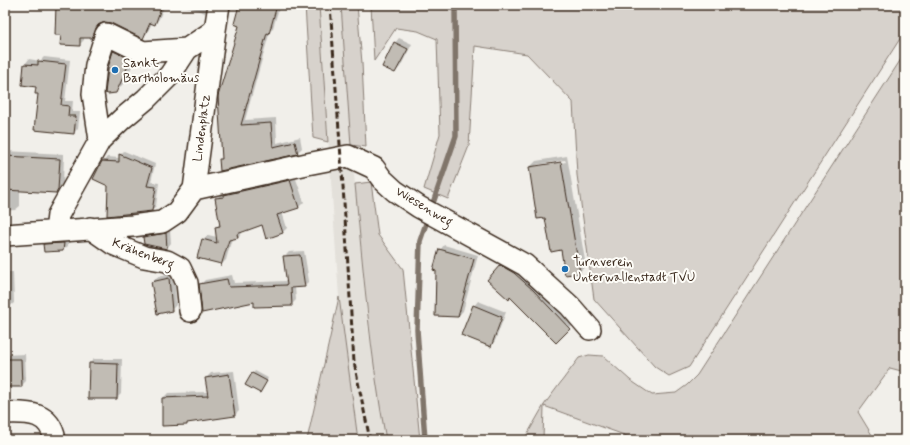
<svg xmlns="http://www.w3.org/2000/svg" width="910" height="445" font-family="Mynerve,sans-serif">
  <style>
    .built { fill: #e3e0da }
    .green { fill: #d7d2cc; stroke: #897e75 }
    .shadow { fill: #0003; fill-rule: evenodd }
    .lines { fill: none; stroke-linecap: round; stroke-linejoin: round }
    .stream { stroke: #80746b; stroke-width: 5.5 }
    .building { fill: #c1bcb4; stroke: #3b2a1e }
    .street-casing { stroke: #3b2a1e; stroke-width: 24 }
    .street { stroke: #fdfcf7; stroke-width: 21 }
    .rail { stroke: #3b2a1e; stroke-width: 3; stroke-dasharray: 6 3; stroke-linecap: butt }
    .poi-dot { fill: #1f6fb2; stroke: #fdfcf7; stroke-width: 1.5 }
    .labels { text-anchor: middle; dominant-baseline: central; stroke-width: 4; stroke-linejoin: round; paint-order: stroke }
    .poi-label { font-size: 13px; fill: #3b2a1e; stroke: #fdfcf7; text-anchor: start }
    .street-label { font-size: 13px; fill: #3b2a1e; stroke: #fdfcf7 }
  </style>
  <rect width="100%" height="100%" fill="#f1efea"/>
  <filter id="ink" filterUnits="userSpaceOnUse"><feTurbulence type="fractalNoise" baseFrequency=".025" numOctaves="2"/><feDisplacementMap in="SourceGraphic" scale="8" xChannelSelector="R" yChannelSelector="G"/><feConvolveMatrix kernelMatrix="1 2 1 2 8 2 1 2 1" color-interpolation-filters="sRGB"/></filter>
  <g filter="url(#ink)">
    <path class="built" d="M 319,5 L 341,5 L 350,130 L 368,327 L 386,440 L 358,440 L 339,297 Z"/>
    <path class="green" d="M 305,5 L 319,5 L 328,142 L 313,138 Z
      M 341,5 L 357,5 L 362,63 L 366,147 L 351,145 Z
      M 371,5 L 905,5 L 905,31 L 689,367 L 669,376 L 655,367 L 594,299 L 577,175 L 573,102 L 527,54 L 475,46 L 469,146 L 448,199 L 424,189 L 440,134 L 437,39 L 418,31 L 396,28 L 374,61 Z
      M 905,53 L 905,372 L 890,368 L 858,412 L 875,440 L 638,440 L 544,406 L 543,440 L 524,440 L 544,405 L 579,358 L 589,355 L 603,356 L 630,380 L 652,395 L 676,393 L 687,385 L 697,375 Z
      M 371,182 L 378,235 L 403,269 L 420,440 L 386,440 C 370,355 363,269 355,184 Z
      M 339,297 L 358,440 L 307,440 Z"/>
    <path class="shadow" d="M 5,5 L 7,5 L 5,24 Z
      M 57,5 L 85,5 L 84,40 L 79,45 L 62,34 Z
      M 128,5 L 165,5 L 159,19 L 155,24 L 152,23 L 147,33 L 143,37 Z
      M 183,5 L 210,5 L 210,8 L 205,13 Z
      M 240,5 L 280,5 L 273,28 L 270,31 L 245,120 L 276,118 L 277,143 L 300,137 L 302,148 L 297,153 L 220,160 L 223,156 L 240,25 Z
      M 399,38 L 412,44 L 400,67 L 395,72 L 395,43 Z
      M 123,43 L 139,50 L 134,60 L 118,52 L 118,54 L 134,62 L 124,83 L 115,92 L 109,68 L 114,51 Z
      M 44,57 L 70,60 L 65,101 L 73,101 L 72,112 L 80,112 L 78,128 L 74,133 L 39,93 L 37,86 L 23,84 L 25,64 L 29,59 L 40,61 Z
      M 5,151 L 64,154 L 63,184 L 61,188 L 56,192 L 20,190 L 20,206 L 15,210 L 5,211 Z
      M 124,151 L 155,164 L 151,182 L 159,183 L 156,206 L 152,210 L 109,185 L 103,162 L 107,157 L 120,158 L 120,155 Z
      M 567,156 L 586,266 L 579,272 L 562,249 L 546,217 L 530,167 L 536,161 ZM 565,160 L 566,162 L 536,167 L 536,165 Z
      M 295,176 L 304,202 L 299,207 L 282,212 L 287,228 L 283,232 L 263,224 L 242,231 L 242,233 L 238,238 L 232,238 L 226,260 L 222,264 L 198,257 L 203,239 L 208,235 L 217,237 L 216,228 L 220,223 L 216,199 L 221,194 L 227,193 L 230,190 Z
      M 170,229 L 171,243 L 167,248 L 144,237 L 149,232 Z
      M 68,239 L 68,246 L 63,250 L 44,245 L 49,240 Z
      M 444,245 L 478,255 L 463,311 L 458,316 L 440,250 Z
      M 304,251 L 309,281 L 304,286 L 295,287 L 296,300 L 291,305 L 255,301 L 200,285 L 205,280 L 232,275 L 234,283 L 287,281 L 284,257 L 289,252 Z
      M 506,261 L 574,324 L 556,342 L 511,297 L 509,299 L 488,280 Z
      M 5,272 L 13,272 L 14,303 L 9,307 L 5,308 Z
      M 174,274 L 176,305 L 171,310 L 152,282 L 157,277 Z
      M 478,301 L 506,312 L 495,341 L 490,346 L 474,306 Z
      M 25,354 L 26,381 L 21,386 L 5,386 L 5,355 Z
      M 94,359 L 122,359 L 121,394 L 117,398 L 90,363 Z
      M 234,371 L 239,411 L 235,415 L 189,422 L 186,424 L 163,398 L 168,393 L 208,392 L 206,378 L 211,373 Z
      M 255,371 L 268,378 L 262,390 L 246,384 Z"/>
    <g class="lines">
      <path class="stream" d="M 425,440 L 417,330 L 420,241 L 456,136 L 455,5"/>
    </g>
    <path class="building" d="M 56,5 L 162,5 L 155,25 L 150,23 L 143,39 L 111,23 L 105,22 L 98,25 L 92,38 L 80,38 L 80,46 L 60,45 L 61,35 L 55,35 Z
      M 239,5 L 277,5 L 269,34 L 267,33 L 241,125 L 271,123 L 273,147 L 295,142 L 298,154 L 220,171 L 219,159 L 222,159 L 218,96 L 239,26 L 234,24 Z
      M 394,42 L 408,49 L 395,73 L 382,67 Z
      M 113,51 L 131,59 L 116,93 L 108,94 L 105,93 L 108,68 Z
      M 38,61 L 66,64 L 61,105 L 69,106 L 68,116 L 76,116 L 74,134 L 34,130 L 38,94 L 35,94 L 36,87 L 22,85 L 24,64 L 38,65 Z
      M 119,154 L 152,168 L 147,186 L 156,187 L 152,211 L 107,216 L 108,186 L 93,179 L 102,161 L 119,162 Z
      M 5,156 L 60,159 L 58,190 L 56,193 L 5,190 Z
      M 561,162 L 580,273 L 565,275 L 561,250 L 551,252 L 545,218 L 537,219 L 529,167 Z
      M 290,180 L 299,208 L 277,215 L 283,233 L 266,239 L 262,225 L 237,234 L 238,238 L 229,240 L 221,266 L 221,264 L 197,258 L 202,239 L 217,243 L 215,227 L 220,226 L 215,198 L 224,197 L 224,195 Z
      M 166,233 L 167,249 L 144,244 L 143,237 Z
      M 64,243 L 63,251 L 44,252 L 43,244 Z
      M 439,249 L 474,259 L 458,317 L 435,316 L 436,271 L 433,270 Z
      M 300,255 L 305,287 L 291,288 L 292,306 L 254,307 L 254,302 L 202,313 L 199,284 L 227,279 L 229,287 L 287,285 L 283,256 Z
      M 500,265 L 514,273 L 533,290 L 570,329 L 556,343 L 510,297 L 509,300 L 487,280 Z
      M 169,278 L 172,311 L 157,314 L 151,282 Z
      M 473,305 L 502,317 L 491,347 L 461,335 Z
      M 5,359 L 21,359 L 22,387 L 5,387 Z
      M 89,363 L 118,364 L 117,399 L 88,399 Z
      M 252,373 L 267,381 L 260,393 L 245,385 Z
      M 229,374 L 235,416 L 187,423 L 187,425 L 162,426 L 162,398 L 208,396 L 205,378 Z"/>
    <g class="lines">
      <defs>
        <path id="street" d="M 215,30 L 219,5
          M 100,140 L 93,94 L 96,65 L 101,50 L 106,34 L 143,52 L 187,49
          M 90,228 L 113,244 L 144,257 L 167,261 L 180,268 L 187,283 L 190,311
          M 56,231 L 58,215 L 100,140 L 122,119 L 146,99 L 170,75 L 187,49 L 215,30 L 194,189
          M 5,235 L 132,226 L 162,222 L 177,212 L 194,189 L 307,164 L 348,156 L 374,168 L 382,179 L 395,191 L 419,207 L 525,265 L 570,306 L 590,329
          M 5,413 C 29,412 50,412 55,440"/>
      </defs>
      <use href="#street" class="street-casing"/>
      <use href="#street" class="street"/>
      <path class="rail" d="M 330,5 L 343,186 L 354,362 L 370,440"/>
    </g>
  </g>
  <g class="poi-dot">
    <circle cx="115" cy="70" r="4"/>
    <circle cx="565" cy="269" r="4"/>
  </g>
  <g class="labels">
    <g class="poi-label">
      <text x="123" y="63">Sankt<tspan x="123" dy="15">Bartholomäus</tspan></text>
      <text x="573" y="262">Turnverein<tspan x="573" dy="15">Unterwallenstadt TVU</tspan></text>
    </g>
    <g class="street-label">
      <text transform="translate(202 128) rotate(-83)">Lindenplatz</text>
      <text transform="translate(424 207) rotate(31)">Wiesenweg</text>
      <text transform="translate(143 254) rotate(21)">Krähenberg</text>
    </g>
  </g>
  <rect width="910" height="445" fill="none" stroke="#fdfcf7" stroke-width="20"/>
  <rect x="10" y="10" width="890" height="425" fill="none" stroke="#3b2a1e" stroke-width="1.5" filter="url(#ink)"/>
</svg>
